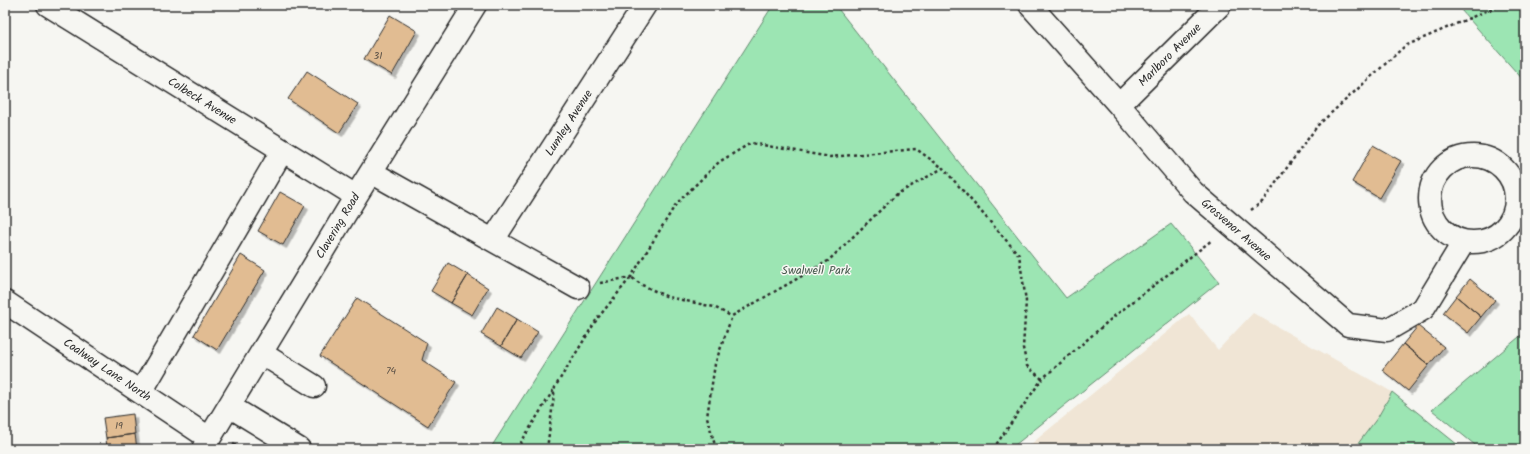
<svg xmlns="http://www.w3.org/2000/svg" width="1530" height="454" font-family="Kalam,sans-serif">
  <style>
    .built { fill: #f0e5d5 }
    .green { fill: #9ce5b3; stroke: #64886f }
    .building { fill: #e1bc92; stroke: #2b2b2b; filter: url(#shadow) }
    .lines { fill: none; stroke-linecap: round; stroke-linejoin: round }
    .minor-casing { stroke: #2b2b2b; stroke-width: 25 }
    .path { stroke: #2b2b2b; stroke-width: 2.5; stroke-dasharray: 3 3; stroke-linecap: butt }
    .minor { stroke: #f6f6f2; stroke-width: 22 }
    .labels { text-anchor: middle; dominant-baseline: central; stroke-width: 3; stroke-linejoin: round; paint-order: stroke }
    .number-label { font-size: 10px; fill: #584f45 }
    .street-label { font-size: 12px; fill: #2b2b2b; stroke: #f6f6f2 }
    .park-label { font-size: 12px; fill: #475a4d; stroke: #f6f6f2 }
  </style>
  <defs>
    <filter id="shadow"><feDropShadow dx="3.5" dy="3.5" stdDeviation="0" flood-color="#0004"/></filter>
  </defs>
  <rect width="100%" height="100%" fill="#f6f6f2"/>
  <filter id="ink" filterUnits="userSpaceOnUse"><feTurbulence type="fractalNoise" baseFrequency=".025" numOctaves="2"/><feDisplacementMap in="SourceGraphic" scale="8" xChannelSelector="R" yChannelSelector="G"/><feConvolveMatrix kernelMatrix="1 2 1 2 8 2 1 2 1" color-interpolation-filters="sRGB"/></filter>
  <g filter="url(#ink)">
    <path class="built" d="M 1253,313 L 1392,392 L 1463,449 L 1025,449 L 1189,314 L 1218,350 Z"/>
    <path class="green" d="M 773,5 L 835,5 L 1066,298 L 1171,224 L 1219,282 L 1010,449 L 490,449 Z
      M 1488,5 L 1525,5 L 1525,82 L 1461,10 Z
      M 1525,332 L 1525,449 L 1480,449 L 1432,410 Z
      M 1392,392 L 1463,449 L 1354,449 L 1378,417 Z"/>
    <path class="building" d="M 390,15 L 417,31 L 392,75 L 364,59 Z
      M 307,71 L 358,104 L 339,133 L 288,99 Z
      M 1373,145 L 1401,161 L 1379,198 L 1352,182 Z
      M 280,192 L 305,206 L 283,245 L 258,231 Z
      M 241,255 L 265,270 L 217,350 L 194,335 Z
      M 448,263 L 468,275 L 451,303 L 431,291 Z
      M 468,275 L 488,288 L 472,315 L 451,303 Z
      M 1470,279 L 1495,300 L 1481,317 L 1456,296 Z
      M 1456,296 L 1481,317 L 1468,333 L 1443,313 Z
      M 357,298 L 427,343 L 422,360 L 456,382 L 428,426 L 320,356 Z
      M 497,307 L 517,319 L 501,346 L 481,334 Z
      M 517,319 L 538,332 L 521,358 L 501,346 Z
      M 1418,326 L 1444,347 L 1429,365 L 1403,344 Z
      M 1403,344 L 1429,365 L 1408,391 L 1382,370 Z
      M 133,414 L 135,434 L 106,438 L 103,418 Z
      M 135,434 L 137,449 L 107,449 L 106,438 Z"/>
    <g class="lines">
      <defs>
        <path id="minor" d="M 48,5 L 356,196
          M 1030,5 L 1119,105 L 1193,192 L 1348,325 L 1387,330 L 1423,309 L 1463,243
          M 1119,105 L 1220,5
          M1430 199a43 43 0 1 1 86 0a43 43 0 1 1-86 0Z
          M 371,172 L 578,288
          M 493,240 L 645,5
          M 5,302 L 209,438
          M 261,353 L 314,386
          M 141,392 L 282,151
          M 229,406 L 299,449
          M 203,449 L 356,196 L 475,5"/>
      </defs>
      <use href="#minor" class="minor-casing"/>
      <path class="path" d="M 1251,210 L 1262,202 L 1318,125 L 1405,46 L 1500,5
        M 600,283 L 631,277 L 676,204 L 719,162 L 751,143 L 830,157 L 916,149 L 943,168
        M 233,444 L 242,449
        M 517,449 L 554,389
        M 547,449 L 555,387 L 597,319 L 631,277 L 642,285 L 668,297 L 714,307 L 731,316
        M 716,449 L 707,417 L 715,364 L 732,316 L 828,261 L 897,194 L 943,168 L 1019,255 L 1026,301 L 1023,348 L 1027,366 L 1042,379
        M 993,449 L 1042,379 L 1112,318 L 1212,240"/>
      <use href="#minor" class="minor"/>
    </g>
  </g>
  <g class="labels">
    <g class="number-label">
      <text x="378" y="56">31</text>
      <text x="391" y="371">74</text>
      <text x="119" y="426">19</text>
    </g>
    <g class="street-label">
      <text transform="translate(1170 55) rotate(-45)">Marlboro Avenue</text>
      <text transform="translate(202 101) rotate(32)">Colbeck Avenue</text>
      <text transform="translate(569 123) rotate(-57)">Lumley Avenue</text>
      <text transform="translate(338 226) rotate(-59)">Clavering Road</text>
      <text transform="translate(1236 230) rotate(41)">Grosvenor Avenue</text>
      <text transform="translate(107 370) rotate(34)">Coalway Lane North</text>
    </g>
    <g class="park-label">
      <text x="816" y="270">Swalwell Park</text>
    </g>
  </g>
  <rect width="1530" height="454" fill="none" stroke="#f6f6f2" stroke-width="20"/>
  <rect x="10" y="10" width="1510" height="434" fill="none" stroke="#2b2b2b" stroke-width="1.5" filter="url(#ink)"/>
</svg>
